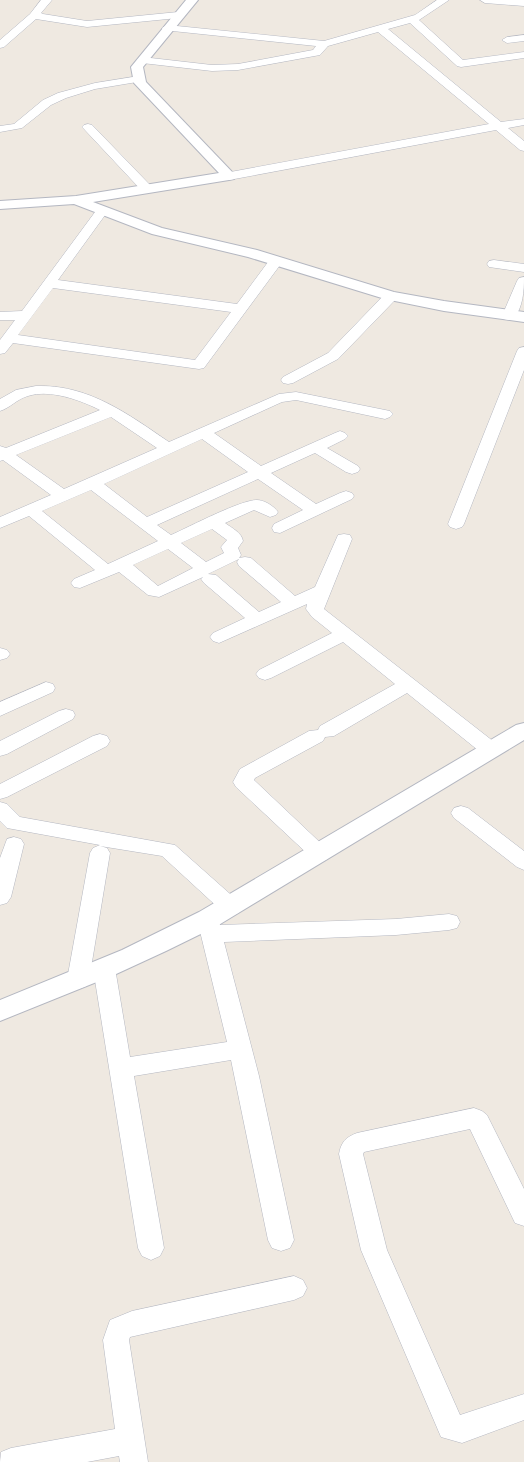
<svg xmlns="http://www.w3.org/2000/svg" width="524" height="1462" font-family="'Sofia Sans Condensed',sans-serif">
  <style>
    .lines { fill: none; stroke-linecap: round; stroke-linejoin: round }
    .street-casing { stroke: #b4b7c1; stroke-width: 1 }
    .secondary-casing { stroke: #b4b7c1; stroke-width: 2 }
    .street { fill: #fff; fill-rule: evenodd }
    .secondary { fill: #fff; fill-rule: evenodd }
  </style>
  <rect width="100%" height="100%" fill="#efe9e1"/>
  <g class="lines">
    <defs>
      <path id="street" d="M 41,0 L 52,0 L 41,13 L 43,14 L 87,21 L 178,12 L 183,15 L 178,18 L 87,27 L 36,19 L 4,47 L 0,48 L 0,40 L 30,14 Z
        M 437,0 L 449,0 L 419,20 L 463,60 L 524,52 L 524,58 L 461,67 L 457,66 L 410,23 L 388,29 L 501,122 L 524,119 L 524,125 L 508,128 L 524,141 L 524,151 L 520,150 L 496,130 L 229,180 L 225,179 L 223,176 L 225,173 L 489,124 L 378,32 L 328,46 L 320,55 L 238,70 L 212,71 L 142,63 L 137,60 L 142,57 L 212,65 L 238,64 L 313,50 L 316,46 L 163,30 L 162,28 L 167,25 L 324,41 L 415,15 Z
        M 480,0 L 524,0 L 524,6 L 485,3 Z
        M 524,35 L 524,41 L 507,43 L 502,40 L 507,37 Z
        M 139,76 L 143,77 L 145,79 L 143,81 L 95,89 L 66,98 L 51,105 L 22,128 L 0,132 L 0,126 L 14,124 L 43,100 L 58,93 L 95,83 Z
        M 88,124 L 92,125 L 151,186 L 153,189 L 151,192 L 143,192 L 84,129 L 82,127 L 84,125 Z
        M 102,207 L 106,208 L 108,211 L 58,280 L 237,304 L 271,258 L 281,258 L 283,261 L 204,368 L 199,369 L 13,343 L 5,353 L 0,354 L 0,340 L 15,320 L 0,320 L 0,312 L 22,311 L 98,208 ZM 53,288 L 231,312 L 195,360 L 18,335 Z
        M 494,260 L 524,264 L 524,272 L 489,267 L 487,264 L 489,261 Z
        M 524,277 C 524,292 523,306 514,319 L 509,320 L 504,319 L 502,316 L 517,281 L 519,278 Z
        M 391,292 L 396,293 L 398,296 L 396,299 L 338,359 L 293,383 L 288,384 L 283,383 L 281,380 L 283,377 L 328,353 L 386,293 Z
        M 524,347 L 524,370 L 464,524 L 462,527 L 456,529 L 450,527 L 448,524 L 517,351 L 519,348 Z
        M 36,386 C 88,384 128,414 169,442 L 279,394 L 296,392 L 390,411 L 393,414 L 390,417 L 385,419 L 296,400 L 282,402 L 214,433 L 261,466 L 335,433 L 340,431 L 345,433 L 348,436 L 345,439 L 327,448 L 358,466 L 360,469 L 358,472 L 352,474 L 346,472 L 315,453 L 271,473 L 316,504 L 340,493 L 346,491 L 352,493 L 354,496 L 352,499 L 280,533 L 274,532 L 272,528 L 274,524 L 303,510 L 258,479 L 157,525 L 171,535 C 189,527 240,500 257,500 C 264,500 274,506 278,512 L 276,515 L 270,517 L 254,510 L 225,523 C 232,528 242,533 243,541 L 238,548 L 241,555 L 239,558 L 245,557 L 251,558 L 295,596 L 315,587 L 338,535 L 344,534 L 350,535 L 352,539 L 324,609 L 498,745 L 501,750 L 498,755 L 491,757 L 484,755 L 407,693 L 334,736 L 325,737 L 323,741 L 255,778 L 254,780 L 327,849 L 330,854 L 327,859 L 320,862 L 313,859 L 236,787 L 233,782 L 240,769 L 309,731 L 318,730 L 320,726 L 395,684 L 343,642 L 271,678 L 265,680 L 259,678 L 256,674 L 259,670 L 332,633 L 312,617 L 306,609 L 307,604 L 219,643 L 213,641 L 210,637 L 213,633 L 245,618 L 204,583 L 201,579 L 203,577 L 159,597 L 148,595 L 119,572 L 80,588 L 74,587 L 71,583 L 74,579 L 95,570 L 29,516 L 0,528 L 0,517 L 51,495 L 3,460 L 0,461 L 0,446 L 6,448 L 100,410 C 80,400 50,389 28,396 C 17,399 10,408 0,411 L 0,399 L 16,390 ZM 111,417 L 157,448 L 64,489 L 16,455 ZM 202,439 L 248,472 L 147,517 L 104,484 ZM 91,490 L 158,541 L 108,564 L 42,511 ZM 212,529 L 227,540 L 221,547 L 224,553 L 206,562 L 181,543 ZM 168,549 L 193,568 L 158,586 L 133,565 ZM 239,559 L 237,562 L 239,566 L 281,602 L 259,612 L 216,575 L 208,574 Z
        M 0,648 L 7,650 L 10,654 L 7,658 L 0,660 Z
        M 46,682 L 53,684 L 55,688 L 53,692 L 0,716 L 0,702 Z
        M 66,709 L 73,711 L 75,715 L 73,719 L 7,754 L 0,756 L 0,741 L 59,711 Z
        M 100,734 L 107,736 L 110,741 L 107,746 L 7,797 L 0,799 L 0,784 L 93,736 Z
        M 0,802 L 7,804 L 20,817 L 175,845 L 238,901 L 242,907 L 238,913 L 231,915 L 224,913 L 162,856 L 100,846 L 107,848 L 110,853 L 89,980 L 86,986 L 78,989 L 70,986 L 67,980 L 90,853 L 93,848 L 100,845 L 7,828 L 0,821 Z
        M 461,806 L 468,808 L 524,851 L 524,870 L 517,867 L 454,818 L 451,813 L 454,808 Z
        M 14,837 L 21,839 L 24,844 L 11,897 L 7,903 L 0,905 L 0,858 L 7,839 Z
        M 208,911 L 216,913 L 220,925 L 396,919 L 449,914 L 457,916 L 460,922 L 457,928 L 449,930 L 396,935 L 224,942 L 259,1076 L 294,1240 L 290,1248 L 281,1251 L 272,1248 L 268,1240 L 231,1060 L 134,1076 L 164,1248 L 160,1256 L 151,1260 L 142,1256 L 138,1248 L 93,968 L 96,962 L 104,959 L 112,962 L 115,968 L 130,1057 L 227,1042 L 197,919 L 200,913 Z
        M 474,1108 L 482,1111 L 487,1115 L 524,1189 L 524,1226 L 515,1223 L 470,1129 L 364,1152 L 363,1154 L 387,1250 L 460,1415 L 524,1394 L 524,1420 L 462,1443 L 441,1437 L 361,1250 L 339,1154 C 341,1142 346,1137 357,1133 Z
        M 294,1276 L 303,1280 L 307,1288 L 303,1296 L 294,1300 L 130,1337 L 129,1340 L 148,1462 L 120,1462 L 119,1456 L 87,1462 L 0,1462 L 1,1452 L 11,1448 L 115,1429 L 103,1340 L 110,1320 L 132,1311 Z"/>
      <path id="secondary" d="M 186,0 L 198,0 L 143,67 L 146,82 L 236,176 L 234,179 L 229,180 L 93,202 L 162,228 L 257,250 L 394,292 L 444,301 L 524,312 L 524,322 L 444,311 L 385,299 L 248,257 L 152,234 L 74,204 L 0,209 L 0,201 L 76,196 L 219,173 L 134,83 L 131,67 Z
        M 524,723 L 524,740 L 217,926 L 166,951 L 114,975 L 0,1021 L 0,1000 L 122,950 L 199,912 L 516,725 Z"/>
    </defs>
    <use href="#street" class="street-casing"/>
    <use href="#secondary" class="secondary-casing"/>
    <use href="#street" class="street"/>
    <use href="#secondary" class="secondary"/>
  </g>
</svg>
